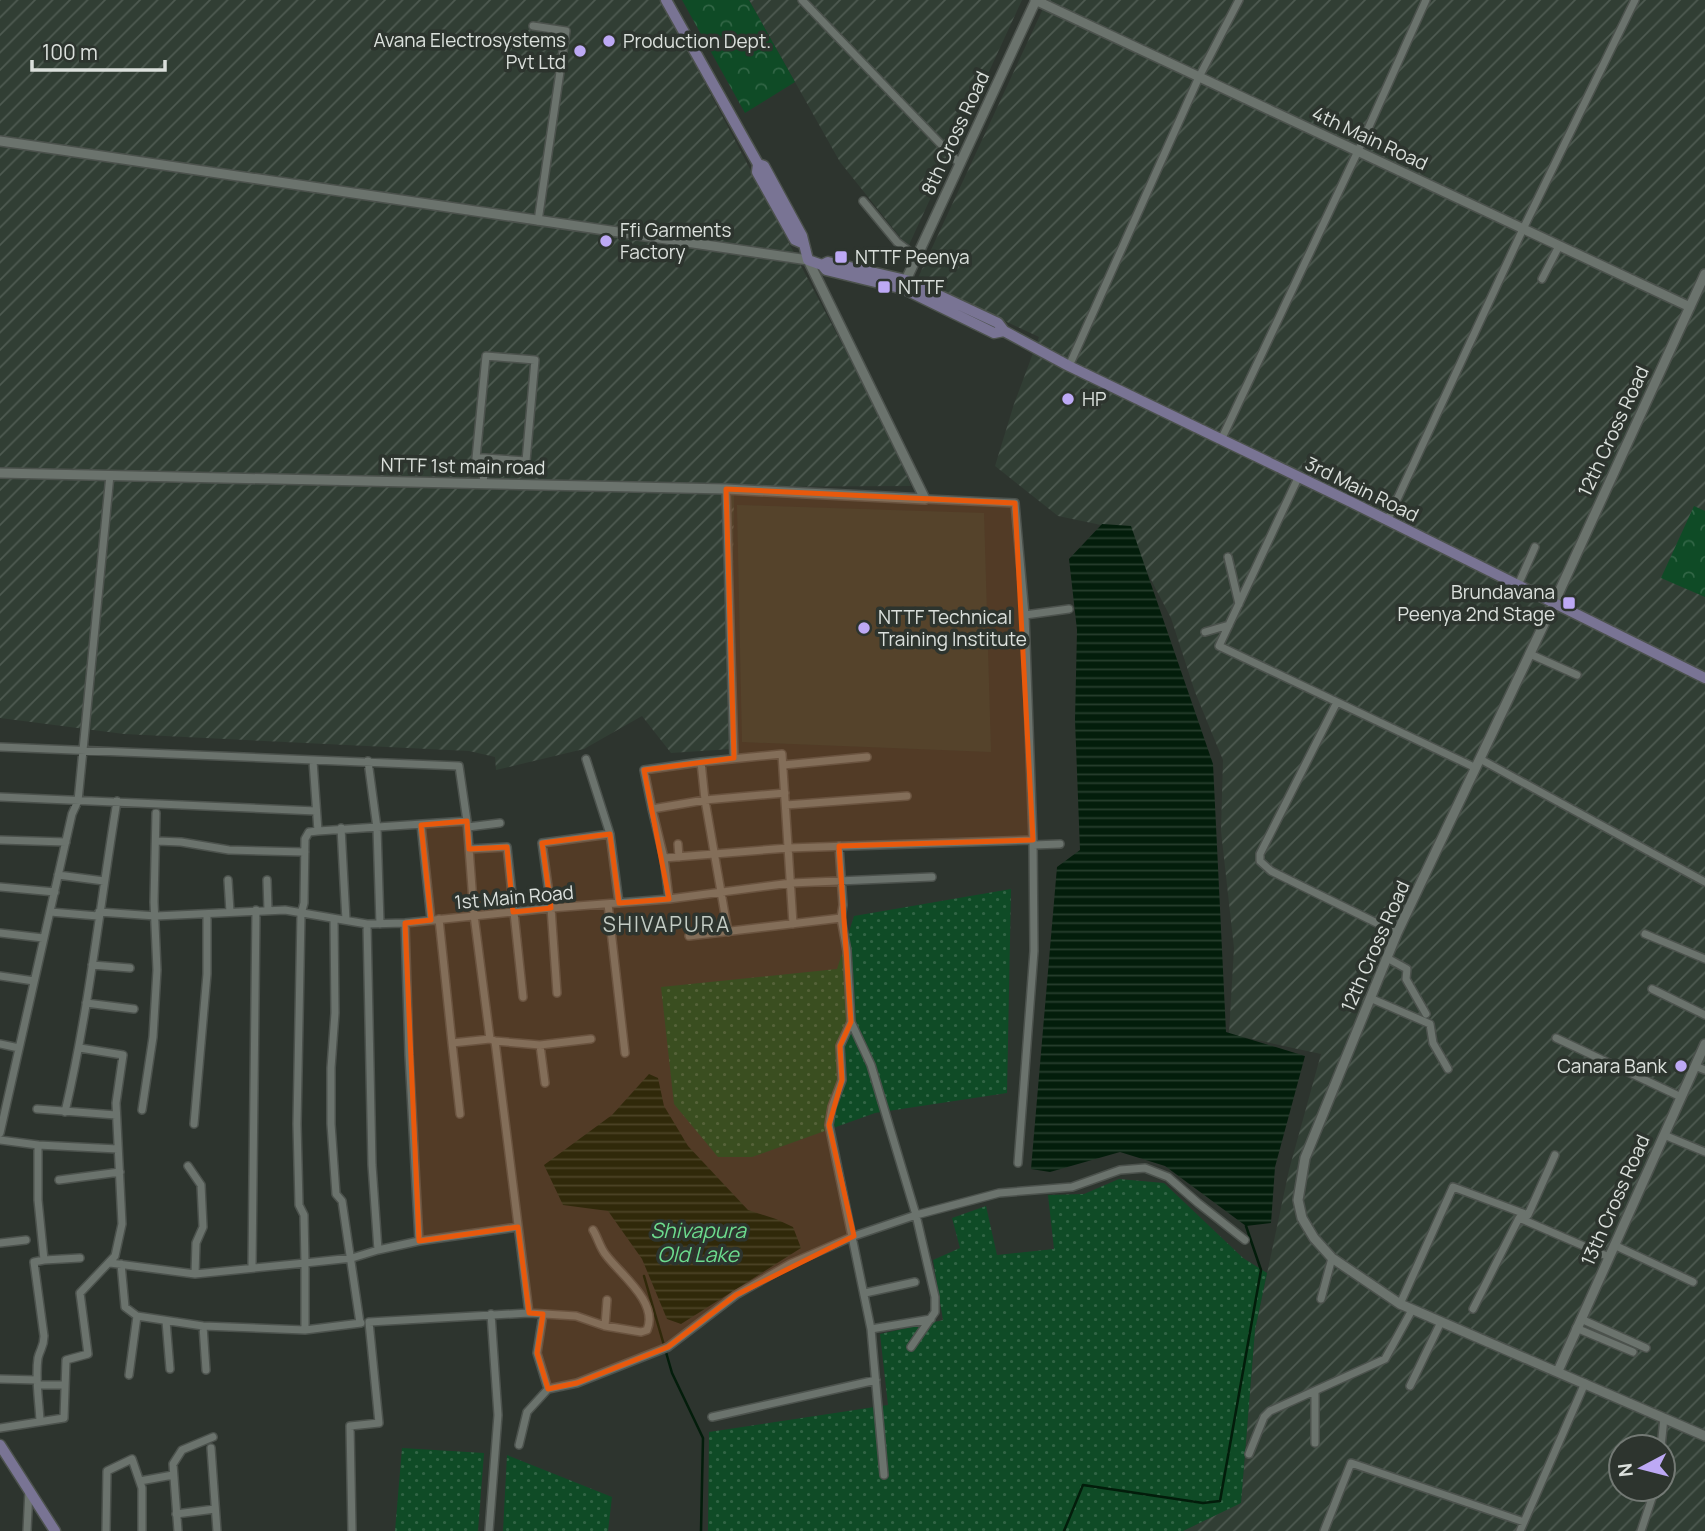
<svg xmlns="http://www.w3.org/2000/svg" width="1705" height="1531" font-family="Manrope,sans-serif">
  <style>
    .built { fill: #313e34 }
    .industrial { fill: url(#industrial-furrows); fill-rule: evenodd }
    .grass { fill: url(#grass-dots) }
    .park { fill: url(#park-crowns) }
    .water { fill: url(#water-rules) }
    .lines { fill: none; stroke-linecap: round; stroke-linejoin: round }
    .stream { stroke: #031d0b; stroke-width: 2.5 }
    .minor-casing { stroke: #4c524d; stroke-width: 10 }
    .tertiary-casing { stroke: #4c524d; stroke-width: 12 }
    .secondary-casing { stroke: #4c524d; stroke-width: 13 }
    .minor { stroke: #6b736d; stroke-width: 7 }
    .tertiary { stroke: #6b736d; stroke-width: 9 }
    .secondary { stroke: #797494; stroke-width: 10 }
    .marked { fill: #e8590c; fill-opacity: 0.2; stroke: #e8590c; stroke-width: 5; stroke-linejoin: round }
    .poi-dot { fill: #bda9f5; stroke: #2d342e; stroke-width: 2.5 }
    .labels { text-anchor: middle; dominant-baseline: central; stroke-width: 7; stroke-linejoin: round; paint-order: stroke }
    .poi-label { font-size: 19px; fill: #dbe0dc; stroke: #2d342e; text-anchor: start }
    .street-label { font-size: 19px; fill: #dbe0dc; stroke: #2d342e }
    .neighbourhood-label { font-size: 21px; letter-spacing: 2px; fill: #c3ccc4; stroke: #2d342e }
    .water-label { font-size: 21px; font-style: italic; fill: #6cdb8d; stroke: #2d342e }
  </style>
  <defs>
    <pattern id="industrial-furrows" width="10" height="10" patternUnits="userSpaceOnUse" patternTransform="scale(1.75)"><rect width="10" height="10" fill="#313e34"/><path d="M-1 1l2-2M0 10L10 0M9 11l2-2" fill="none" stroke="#4e5a51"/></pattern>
    <pattern id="grass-dots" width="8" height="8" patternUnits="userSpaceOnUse" patternTransform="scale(1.75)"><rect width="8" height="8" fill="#0f4b26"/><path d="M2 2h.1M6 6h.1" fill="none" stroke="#316545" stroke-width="1.8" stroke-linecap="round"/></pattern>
    <pattern id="park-crowns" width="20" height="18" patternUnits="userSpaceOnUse" patternTransform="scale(1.75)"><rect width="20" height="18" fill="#0f4b26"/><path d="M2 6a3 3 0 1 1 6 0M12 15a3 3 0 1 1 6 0" fill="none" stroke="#316545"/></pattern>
    <pattern id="water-rules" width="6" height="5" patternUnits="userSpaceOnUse" patternTransform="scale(1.75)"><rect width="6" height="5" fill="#031d0b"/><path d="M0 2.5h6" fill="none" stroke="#273e2e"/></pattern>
  </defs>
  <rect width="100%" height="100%" fill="#2d342e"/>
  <path class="built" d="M 737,505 L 984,513 L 991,752 L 742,742 Z"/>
  <path class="industrial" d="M 0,0 L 661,0 L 889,433 L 911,486 L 734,487 L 731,749 L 671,753 L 642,716 L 584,749 L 496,770 L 495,757 L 469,751 L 124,734 L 0,718 Z
    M 749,0 L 1022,0 L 908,247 L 840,162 Z
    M 1047,0 L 1705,0 L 1705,1531 L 1183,1531 L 1241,1502 L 1255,1330 L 1289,1170 L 1321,1054 L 1229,1034 L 1234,948 L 1221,831 L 1223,760 L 1195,692 L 1171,618 L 1125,530 L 1058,516 L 995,466 L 1014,404 L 1039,337 L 917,280 ZM 1621,1447 L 1663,1447 L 1663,1489 L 1621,1489 Z"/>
  <path class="grass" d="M 1011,889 L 1007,1093 L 875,1113 L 752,1157 L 718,1157 L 674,1104 L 661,987 L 837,969 L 854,916 Z
    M 1119,1179 L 1164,1183 L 1243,1258 L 1267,1273 L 1255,1330 L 1241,1503 L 1183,1531 L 708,1531 L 709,1432 L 888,1405 L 880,1334 L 943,1320 L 933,1260 L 960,1248 L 952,1218 L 986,1206 L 997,1255 L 1054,1249 L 1048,1195 L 1084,1194 Z
    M 402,1448 L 484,1453 L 478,1531 L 395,1531 Z
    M 507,1455 L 612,1497 L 608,1531 L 503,1531 Z"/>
  <path class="park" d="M 682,0 L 749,0 L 795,82 L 745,113 Z
    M 1694,506 L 1705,511 L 1705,597 L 1661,578 Z"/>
  <path class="water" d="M 1102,524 L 1131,526 L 1213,764 L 1226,1032 L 1305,1056 L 1275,1167 L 1271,1223 L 1246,1226 L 1165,1166 L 1120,1152 L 1050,1172 L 1031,1169 L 1057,867 L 1080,850 L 1075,720 L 1077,630 L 1069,559 Z
    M 649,1074 L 658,1078 L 664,1106 L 688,1146 L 748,1210 L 776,1219 L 793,1227 L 801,1248 L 681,1324 L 667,1319 L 642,1259 L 608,1211 L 563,1205 L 544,1165 L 612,1115 Z"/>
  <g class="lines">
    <path class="stream" d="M 644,1276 L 672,1373 L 703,1438 L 701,1531
      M 1064,1531 L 1083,1485 L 1203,1503 L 1220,1501 L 1261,1270 L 1246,1226"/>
    <defs>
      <path id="minor" d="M 802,0 L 959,163
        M 533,26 L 566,31 L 538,221
        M 863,201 L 897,242 L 917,257
        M 1542,279 L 1559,246
        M 1069,366 L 1199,77 L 1239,0
        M 1221,440 L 1358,151 L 1426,0
        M 1298,478 L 1219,646 L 1476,768
        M 483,484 L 485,458 L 526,461 L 535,360 L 486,356 L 476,458 L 485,458
        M 726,489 L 734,758
        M 925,499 L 1015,503 L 1025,615 L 1033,840 L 1034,951 L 1018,1163
        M 1387,521 L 1523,229 L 1635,0
        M 1228,557 L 1239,604
        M 1518,585 L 1535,547
        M 1025,615 L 1069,609
        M 1205,632 L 1229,625
        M 1530,654 L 1577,675
        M 1337,702 L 1265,844 L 1260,854 L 1260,861 L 1271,871 L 1397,933
        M 0,747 L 459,766 L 467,821 L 474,915 L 490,1039 L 495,1041 L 529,1313
        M 586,759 L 610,834
        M 1480,759 L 1705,882
        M 313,761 L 318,831
        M 368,761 L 377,828 L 380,924
        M 783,765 L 867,757
        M 0,797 L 316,811
        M 786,805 L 907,796
        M 652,809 L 644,770 L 701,762
        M 421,825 L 431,920
        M 468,827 L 500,823
        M 341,828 L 346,920
        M 0,840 L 66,842
        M 157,841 L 181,842 L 229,850 L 305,852
        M 678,844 L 679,857
        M 1033,845 L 1060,844
        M 839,846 L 843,905 L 841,918 L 847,951 L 851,1022 L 840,1046 L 842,1080 L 832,1107 L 829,1125 L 871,1329 L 884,1475
        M 469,849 L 507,847 L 523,997
        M 664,858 L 788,848 L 1033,840
        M 58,875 L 104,881
        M 228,880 L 230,912
        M 267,880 L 268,910
        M 0,887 L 55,892
        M 669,899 L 664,858 L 652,809 L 705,800 L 785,793
        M 608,904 L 625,1053
        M 50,912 L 98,916
        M 99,912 L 156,916 L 285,910 L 367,924 L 405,923 L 551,908 L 669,899 L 791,883 L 932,877
        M 439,919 L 452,1043 L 490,1039
        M 334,920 L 335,1013 L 331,1068 L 331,1124 L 336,1194 L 342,1201 L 360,1323
        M 405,923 L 409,1055 L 419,1241 L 518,1227
        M 367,924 L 372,1165 L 378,1250 L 419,1241
        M 728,932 L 705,800 L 701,762 L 782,754 L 793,924
        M 0,933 L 43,938
        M 1645,934 L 1705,959
        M 689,936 L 841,918
        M 1387,958 L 1407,969 L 1406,979 L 1426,1014
        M 92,965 L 130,968
        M 0,976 L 34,981
        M 1652,989 L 1705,1015
        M 557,993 L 551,908 L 542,843 L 610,834 L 619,903
        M 1370,998 L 1430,1024 L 1433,1043 L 1448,1069
        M 86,1003 L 134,1009
        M 851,1022 L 871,1065 L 916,1215 L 935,1297 L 935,1312 L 911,1347
        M 1556,1038 L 1681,1097
        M 495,1041 L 540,1045 L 591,1039
        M 452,1043 L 460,1114
        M 0,1044 L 19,1048
        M 540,1045 L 545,1083
        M 1695,1066 L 1705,1070
        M 37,1109 L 116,1115
        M 142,1110 L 153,1037 L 157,970 L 154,902 L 156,813
        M 65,1112 C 89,1010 100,904 117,801
        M 194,1124 L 207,974 L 207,914
        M 0,1133 L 72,814 L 78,801 L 110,475
        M 1664,1135 L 1705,1152
        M 0,1140 L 38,1145
        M 188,1166 L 201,1185 L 203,1227 L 196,1243 L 195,1274
        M 59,1180 L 120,1172
        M 0,1243 L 26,1240
        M 1614,1245 L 1693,1282
        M 378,1250 L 352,1258 L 305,1263 L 304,1215 L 299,1205 L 297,1124 L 301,914 L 304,903 L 305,839 L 309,832 L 318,831 L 467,821
        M 44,1260 L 80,1258
        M 110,1263 L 195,1274 L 305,1263 L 305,1330
        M 121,1264 L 125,1307 L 137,1316
        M 252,1267 L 256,910
        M 865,1293 L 915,1282
        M 1321,1299 L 1332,1258
        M 1400,1304 L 1453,1187 L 1528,1215 L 1555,1155
        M 1473,1309 L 1519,1218 L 1609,1257
        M 543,1314 L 537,1353 L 548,1389
        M 1581,1319 L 1646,1348
        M 166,1321 L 170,1369
        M 203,1326 L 206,1370
        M 605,1326 L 607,1300
        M 1576,1328 L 1633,1352
        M 871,1329 L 931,1319
        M 129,1375 L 137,1316 L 203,1326 L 305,1330 L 361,1323
        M 0,1379 L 37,1380
        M 38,1385 L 65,1385
        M 1410,1386 L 1441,1322
        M 1315,1391 L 1315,1443
        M 712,1417 L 876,1380
        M 40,1421 C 39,1400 35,1378 38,1358 C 40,1349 44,1347 44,1336 L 34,1262 L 44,1260 L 38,1200 L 38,1145 L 118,1149
        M 0,1428 L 64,1418 L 66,1360 L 88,1354 L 80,1293 L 115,1256 L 122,1224 L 116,1103 L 123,1055 L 80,1048
        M 519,1445 L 527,1412 L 548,1389 L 577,1383 L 668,1347 L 736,1295 L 790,1264 L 854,1236 L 916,1215 L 999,1193 L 1072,1187 L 1120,1170 L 1145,1168 L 1168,1177 L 1198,1203 L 1245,1240
        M 1661,1447 L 1664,1418
        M 211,1448 L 217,1531
        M 1249,1454 L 1264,1417 L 1270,1411 L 1385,1359 L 1412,1310
        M 140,1481 L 173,1475
        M 176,1514 L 215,1509
        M 27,1531 L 29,1490
        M 106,1531 L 107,1471 L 132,1459 L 142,1488 L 142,1531
        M 178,1531 L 173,1464 L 182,1450 L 213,1437
        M 352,1531 L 350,1426 L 379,1423 L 369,1322 L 529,1313 L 576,1316 L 605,1326 L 641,1332 L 647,1330 C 659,1302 619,1273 606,1255 C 600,1248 598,1238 593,1230
        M 489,1531 L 498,1415 L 491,1314
        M 1324,1531 L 1351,1463 L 1524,1522
        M 1520,1531 L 1585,1383
        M 1641,1531 L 1655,1489"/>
      <path id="tertiary" d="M 1035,0 L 1690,307
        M 0,141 L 808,260 L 925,499 L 726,489 L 0,473
        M 1705,274 L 1554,603 L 1397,933 L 1305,1158 L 1298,1200 L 1302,1218 L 1314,1238 L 1332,1258 L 1400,1304 L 1705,1436
        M 906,280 L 1036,0
        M 1558,1371 L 1705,1044"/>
      <path id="secondary" d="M 666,0 L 758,164 L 757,172 L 795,240 L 802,243
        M 758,164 L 764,166 L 802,236 L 808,260 L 822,265 L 826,270 L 904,289 L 994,333 L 1004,331
        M 822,265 L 828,262 L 906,280 L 998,323 L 1004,331 L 1069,366 L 1351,502 L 1705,678
        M 0,1445 L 55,1531"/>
    </defs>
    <use href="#minor" class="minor-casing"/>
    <use href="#tertiary" class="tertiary-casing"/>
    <use href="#secondary" class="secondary-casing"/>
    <use href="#minor" class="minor"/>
    <use href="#tertiary" class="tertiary"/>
    <use href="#secondary" class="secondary"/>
  </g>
  <path class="marked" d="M 726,489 L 1015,503 L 1033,840 L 839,846 L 851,1022 L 840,1046 L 842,1080 L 829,1125 L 854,1236 L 736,1295 L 668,1347 L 577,1383 L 548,1389 L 537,1353 L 543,1314 L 529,1313 L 518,1227 L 419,1241 L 405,923 L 431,920 L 421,825 L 467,821 L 469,849 L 507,847 L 513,912 L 551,908 L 542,843 L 610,834 L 619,903 L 669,899 L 644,770 L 734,758 Z"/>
  <g class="poi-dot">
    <circle cx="609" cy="41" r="7"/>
    <circle cx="580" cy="51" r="7"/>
    <circle cx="606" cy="241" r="7"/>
    <rect x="834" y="250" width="14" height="14" rx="3.5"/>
    <rect x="877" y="280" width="14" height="14" rx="3.5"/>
    <circle cx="1068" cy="399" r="7"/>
    <rect x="1562" y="596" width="14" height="14" rx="3.5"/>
    <circle cx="864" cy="628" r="7"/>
    <circle cx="1681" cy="1066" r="7"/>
  </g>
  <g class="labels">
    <g class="poi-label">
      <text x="566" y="40" text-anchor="end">Avana Electrosystems<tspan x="566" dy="22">Pvt Ltd</tspan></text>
      <text x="623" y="41">Production Dept.</text>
      <text x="620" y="230">Ffi Garments<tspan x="620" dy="22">Factory</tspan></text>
      <text x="855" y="257">NTTF Peenya</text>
      <text x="898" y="287">NTTF</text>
      <text x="1082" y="399">HP</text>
      <text x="1555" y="592" text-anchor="end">Brundavana<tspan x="1555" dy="22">Peenya 2nd Stage</tspan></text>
      <text x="878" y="617">NTTF Technical<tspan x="878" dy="22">Training Institute</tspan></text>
      <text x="1667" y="1066" text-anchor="end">Canara Bank</text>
    </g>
    <g class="street-label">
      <text transform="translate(955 133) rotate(-65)">8th Cross Road</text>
      <text transform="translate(1370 138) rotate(25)">4th Main Road</text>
      <text transform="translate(1613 431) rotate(-65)">12th Cross Road</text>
      <text transform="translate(463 466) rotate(1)">NTTF 1st main road</text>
      <text transform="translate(1362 489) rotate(26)">3rd Main Road</text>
      <text transform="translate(514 897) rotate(-5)">1st Main Road</text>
      <text transform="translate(1375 946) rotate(-66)">12th Cross Road</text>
      <text transform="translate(1615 1200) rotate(-66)">13th Cross Road</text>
    </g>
    <g class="neighbourhood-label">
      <text x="667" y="924">SHIVAPURA</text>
    </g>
    <g class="water-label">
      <text x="698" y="1230">Shivapura<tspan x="698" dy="24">Old Lake</tspan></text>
    </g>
  </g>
  <g transform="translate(1642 1468) rotate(263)"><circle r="33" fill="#2d342e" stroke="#737974" stroke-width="2"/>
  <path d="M0-5L12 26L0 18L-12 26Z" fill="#bda9f5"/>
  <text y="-10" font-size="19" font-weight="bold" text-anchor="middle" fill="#dbe0dc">N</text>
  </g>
  <path d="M32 60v10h133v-10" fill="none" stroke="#dbe0dc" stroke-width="3.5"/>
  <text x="42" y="60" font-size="21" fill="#dbe0dc" stroke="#2d342e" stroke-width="5" paint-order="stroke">100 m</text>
</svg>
